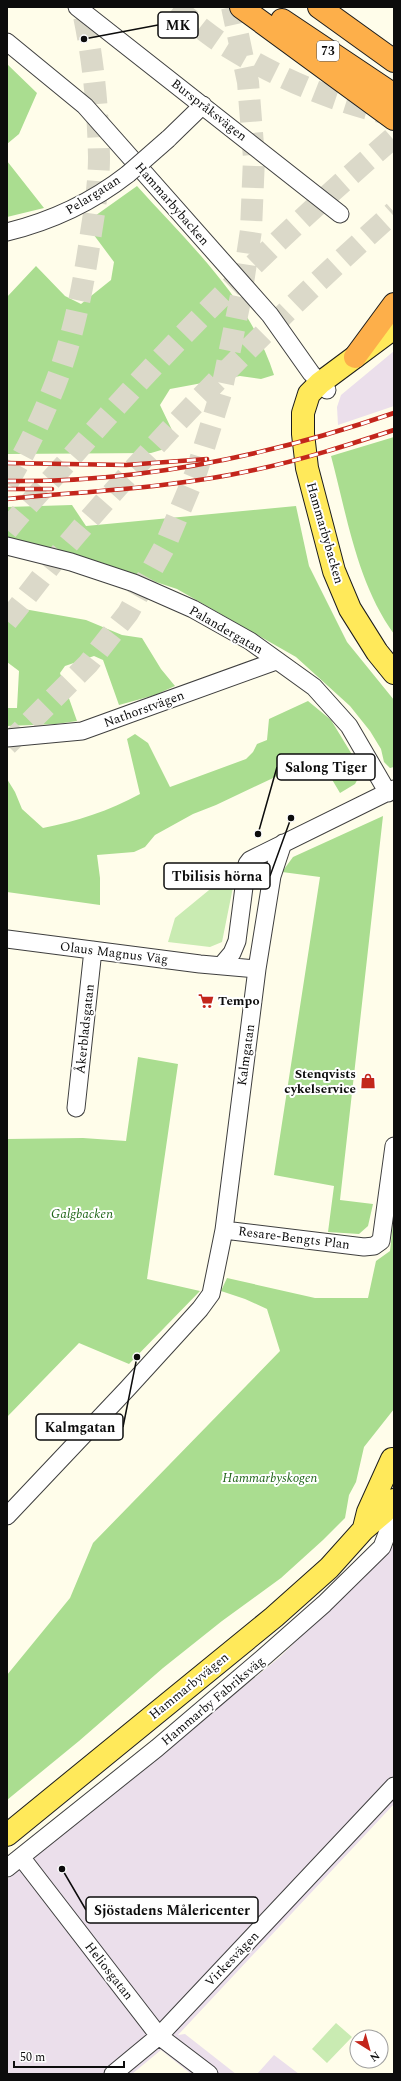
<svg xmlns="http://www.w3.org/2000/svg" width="401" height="2081" font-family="Spectral,serif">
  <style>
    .industrial { fill: #ebdfeb }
    .green { fill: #c9ebb2 }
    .forest { fill: #aadd90 }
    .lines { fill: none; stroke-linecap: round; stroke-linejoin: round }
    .highway-tunnel { stroke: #dbd9c9; stroke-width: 22; stroke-dasharray: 22 11; stroke-linecap: butt }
    .minor-casing { stroke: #3f3f3f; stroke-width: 19 }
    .major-casing { stroke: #1d1d1d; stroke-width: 24 }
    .highway-casing { stroke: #1d1d1d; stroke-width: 24 }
    .minor { stroke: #fff; stroke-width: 17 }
    .major { stroke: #ffe95a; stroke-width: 22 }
    .highway { stroke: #fdaf4a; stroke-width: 22 }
    .rail-casing { stroke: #c3261c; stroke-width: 4.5 }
    .rail { stroke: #fff; stroke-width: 3; stroke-dasharray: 9; stroke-linecap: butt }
    .minor-bridge-casing { stroke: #3f3f3f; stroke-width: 19; stroke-linecap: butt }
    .minor-bridge { stroke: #fff; stroke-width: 17 }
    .labels { text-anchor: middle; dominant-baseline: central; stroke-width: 4; stroke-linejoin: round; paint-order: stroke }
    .shield { fill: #fff; stroke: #555; stroke-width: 1 }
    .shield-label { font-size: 12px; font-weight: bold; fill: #0c0c0c }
    .street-label { font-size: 13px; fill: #0c0c0c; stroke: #fff }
    .poi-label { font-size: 13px; font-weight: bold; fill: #0c0c0c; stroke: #fff; text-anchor: start }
    .park-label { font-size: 13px; font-style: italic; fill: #206619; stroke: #fff }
    .leader { fill: none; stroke: #0c0c0c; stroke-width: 1.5 }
    .callout-dot { fill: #0c0c0c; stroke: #fff; stroke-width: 1.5 }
    .callout { fill: #fff; stroke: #0c0c0c; stroke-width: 1.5 }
    .callout-label { font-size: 14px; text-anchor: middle; font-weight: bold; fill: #0c0c0c }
  </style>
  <rect width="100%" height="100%" fill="#fffdea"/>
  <path class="industrial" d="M 394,351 L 394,406 L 338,425 L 337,407 L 341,395 Z
    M 394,1545 L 394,1804 L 178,2035 L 185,2034 L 236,2074 L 191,2074 L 161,2050 L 132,2074 L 7,2074 L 7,1879 L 280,1657 Z
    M 274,2055 L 299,2074 L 257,2074 Z"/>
  <path class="green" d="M 231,872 L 236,872 L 222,942 L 210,947 L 168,942 L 175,918 Z
    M 336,2023 L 352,2037 L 327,2063 L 312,2049 Z"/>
  <path class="forest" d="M 7,64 L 37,93 L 19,134 L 7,144 Z
    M 7,161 L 44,208 L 7,217 Z
    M 137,186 C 189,244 250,299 274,375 L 261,379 L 240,376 L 170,389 L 160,405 L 172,430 L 168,448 L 151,453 L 7,454 L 7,297 L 36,266 L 65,296 L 81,304 L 111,280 L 114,262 L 85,223 Z
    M 394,437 L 394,634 C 357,583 347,516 331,456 Z
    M 72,505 L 86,526 L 296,506 L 309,566 L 347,642 L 394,700 L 394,767 L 390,768 L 384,762 L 381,749 L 370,731 L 350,706 L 296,657 L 177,589 L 59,550 L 7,539 L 7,507 Z
    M 7,606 L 86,620 L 122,635 L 142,638 L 161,669 L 175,686 L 155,695 L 119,705 L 103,660 L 94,656 L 65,666 L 60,673 L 77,721 L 56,724 L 7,726 L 7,708 L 17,708 L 19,671 L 7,662 Z
    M 308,701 L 331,720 L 362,771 L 355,784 L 340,793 L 327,771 L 288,771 L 216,805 L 193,814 L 155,835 L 145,847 L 134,852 L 97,855 L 100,878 L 100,905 L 7,892 L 7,779 L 15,792 L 22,809 L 43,828 C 77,821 109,811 140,794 L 127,739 L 135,734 L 148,743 L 170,787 L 246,759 L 253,752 L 257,744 L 267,740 L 269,719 Z
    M 383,816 L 340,1200 L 373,1204 L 368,1226 L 359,1234 L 328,1232 L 334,1186 L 274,1175 L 320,877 L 282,872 L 293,857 Z
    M 138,1057 L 178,1064 L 147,1279 L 200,1291 L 129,1364 L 79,1343 L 7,1417 L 7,1139 L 83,1138 L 126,1141 Z
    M 394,1214 L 394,1409 L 364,1447 L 356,1482 L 349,1495 L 345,1518 L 323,1540 L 281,1578 L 222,1621 L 163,1668 L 79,1741 L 7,1800 L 7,1675 L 70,1598 L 93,1543 L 280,1351 L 267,1309 L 245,1299 L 221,1291 L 227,1278 L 315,1298 L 368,1298 L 376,1261 L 390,1251 Z"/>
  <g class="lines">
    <path class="highway-tunnel" d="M 174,7 C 190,19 206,33 223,44 C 276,77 328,100 389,114
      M 7,484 C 23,456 38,427 50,397 C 72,345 83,289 91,233 C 95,208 99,182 99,157 C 98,107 93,56 82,7
      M 7,530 C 28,504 52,479 75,453 C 173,340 280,235 394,137
      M 7,621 C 29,594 50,565 73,538 C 172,422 280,314 394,212
      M 7,745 L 88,664 L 128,613 L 165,546 L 197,470 L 221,393 L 241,296 L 251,230 L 254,158 L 248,82 L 232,7"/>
    <defs>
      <path id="minor" d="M 77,7 L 340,214
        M 7,42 L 85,106 L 270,315 L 311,373 L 327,390
        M 168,139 L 203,105
        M 7,232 C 52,221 91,203 128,174
        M 7,546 L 71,562 L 134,583 L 193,609 L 250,641 L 314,687 L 349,726 L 388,793
        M 7,738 L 82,731 L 276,661
        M 7,939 L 200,964 L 257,969
        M 221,966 L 232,953 L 237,941 L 247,864 L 250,860 L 394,789
        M 76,1108 L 93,950
        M 224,1230 L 364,1247 L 374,1246 L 381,1241 L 394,1146
        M 7,1516 L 128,1388 L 200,1309 L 211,1294 L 224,1230 L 257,969 L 272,876 L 283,843
        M 21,1857 L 159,2036 L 209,2074
        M 7,1868 L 157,1748 L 265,1656 L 324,1604 L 382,1547 L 388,1531 L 384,1512
        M 113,2074 L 159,2036 L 394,1786"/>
      <path id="major" d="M 394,328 L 320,383 L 309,394 L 303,413 L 303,434 L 307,468 L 334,571 L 350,609 L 377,652 L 394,673
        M 364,1528 L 368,1512 L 392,1459
        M 7,1835 L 274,1617 L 329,1568 L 364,1529 L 384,1512 L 394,1500"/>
      <path id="highway" d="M 241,7 L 394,119
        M 319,7 L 394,61
        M 282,20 L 394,95
        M 355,357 L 394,304"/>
    </defs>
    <use href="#minor" class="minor-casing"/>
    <use href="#major" class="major-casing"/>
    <use href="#highway" class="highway-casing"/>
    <use href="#minor" class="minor"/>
    <use href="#major" class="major"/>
    <use href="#highway" class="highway"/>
    <defs>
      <path id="rail" d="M 7,463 L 126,465 L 207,459
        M 7,481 C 139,483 269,456 394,413
        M 7,489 L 52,489
        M 7,499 C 89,491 173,488 254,470 C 302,460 348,445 394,430"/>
    </defs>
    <use href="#rail" class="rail-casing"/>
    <use href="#rail" class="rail"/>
    <defs>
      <path id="minor-bridge" d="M 128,174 L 168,139"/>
    </defs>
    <use href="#minor-bridge" class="minor-bridge-casing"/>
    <use href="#minor-bridge" class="minor-bridge"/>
  </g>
  <defs>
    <symbol id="supermarket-bare" viewBox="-9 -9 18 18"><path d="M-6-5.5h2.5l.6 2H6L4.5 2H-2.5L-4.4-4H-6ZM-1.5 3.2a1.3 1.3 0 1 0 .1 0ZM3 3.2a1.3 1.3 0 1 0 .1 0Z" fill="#c3261c" stroke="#fff" stroke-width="2.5" paint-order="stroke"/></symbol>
    <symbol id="shop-bare" viewBox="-9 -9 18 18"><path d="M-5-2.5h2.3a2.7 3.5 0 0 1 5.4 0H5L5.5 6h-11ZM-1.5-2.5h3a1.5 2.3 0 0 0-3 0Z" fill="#c3261c" stroke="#fff" stroke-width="2.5" paint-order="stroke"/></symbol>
  </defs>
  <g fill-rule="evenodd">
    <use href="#supermarket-bare" x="195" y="990" width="22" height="22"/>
    <use href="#shop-bare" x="357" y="1070" width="22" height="22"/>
  </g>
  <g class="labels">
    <rect class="shield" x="317" y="41" width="22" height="20" rx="3"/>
    <g class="shield-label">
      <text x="328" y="51">73</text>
    </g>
    <g class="street-label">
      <text transform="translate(209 110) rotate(38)">Burspråksvägen</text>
      <text transform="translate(93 195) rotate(-32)">Pelargatan</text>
      <text transform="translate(172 204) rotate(49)">Hammarbybacken</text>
      <text transform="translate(325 533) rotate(74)">Hammarbybacken</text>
      <text transform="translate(226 630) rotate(30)">Palandergatan</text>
      <text transform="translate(144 709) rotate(-20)">Nathorstvägen</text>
      <text transform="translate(114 953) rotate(7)">Olaus Magnus Väg</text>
      <text transform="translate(85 1029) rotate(-84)">Åkerbladsgatan</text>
      <text transform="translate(246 1055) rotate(-82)">Kalmgatan</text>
      <text transform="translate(294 1238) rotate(7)">Resare-Bengts Plan</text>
      <text transform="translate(189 1686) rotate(-39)">Hammarbyvägen</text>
      <text transform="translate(213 1701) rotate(-40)">Hammarby Fabriksväg</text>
      <text transform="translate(232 1959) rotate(-46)">Virkesvägen</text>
      <text transform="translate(109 1971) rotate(52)">Heliosgatan</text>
    </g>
    <g class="poi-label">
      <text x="218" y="1001">Tempo</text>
      <text x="356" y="1074" text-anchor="end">Stenqvists<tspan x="356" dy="15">cykelservice</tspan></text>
    </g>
    <g class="park-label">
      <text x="82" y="1214">Galgbacken</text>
      <text x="270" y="1478">Hammarbyskogen</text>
    </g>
  </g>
  <path class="leader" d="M84 39L158 25M258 834L277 767M291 818L270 876M137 1357L123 1427M62 1869L86 1910"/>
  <g class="callout-dot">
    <circle cx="84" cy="39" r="4"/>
    <circle cx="258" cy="834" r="4"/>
    <circle cx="291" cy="818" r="4"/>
    <circle cx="137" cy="1357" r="4"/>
    <circle cx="62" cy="1869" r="4"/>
  </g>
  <g class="callout">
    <rect x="158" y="12" width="40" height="26" rx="4"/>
    <rect x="277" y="754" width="98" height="26" rx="4"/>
    <rect x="164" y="863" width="106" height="26" rx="4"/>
    <rect x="36" y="1414" width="87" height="26" rx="4"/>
    <rect x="86" y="1897" width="172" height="26" rx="4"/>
  </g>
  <g class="callout-label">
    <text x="178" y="30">MK</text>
    <text x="326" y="772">Salong Tiger</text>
    <text x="217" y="881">Tbilisis hörna</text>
    <text x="80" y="1432">Kalmgatan</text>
    <text x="172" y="1915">Sjöstadens Målericenter</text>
  </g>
  <rect width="401" height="2081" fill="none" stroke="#0c0c0c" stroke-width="16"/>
  <g transform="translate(369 2049) rotate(143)"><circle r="19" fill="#ffffff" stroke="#9e9e9e"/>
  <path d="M0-3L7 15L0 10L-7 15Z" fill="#c3261c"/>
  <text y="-6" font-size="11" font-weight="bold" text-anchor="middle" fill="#0c0c0c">N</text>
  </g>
  <path d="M14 2061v6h110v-6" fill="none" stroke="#0c0c0c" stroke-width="2"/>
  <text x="20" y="2061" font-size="12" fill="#0c0c0c" stroke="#ffffff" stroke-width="3" paint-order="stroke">50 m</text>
</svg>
